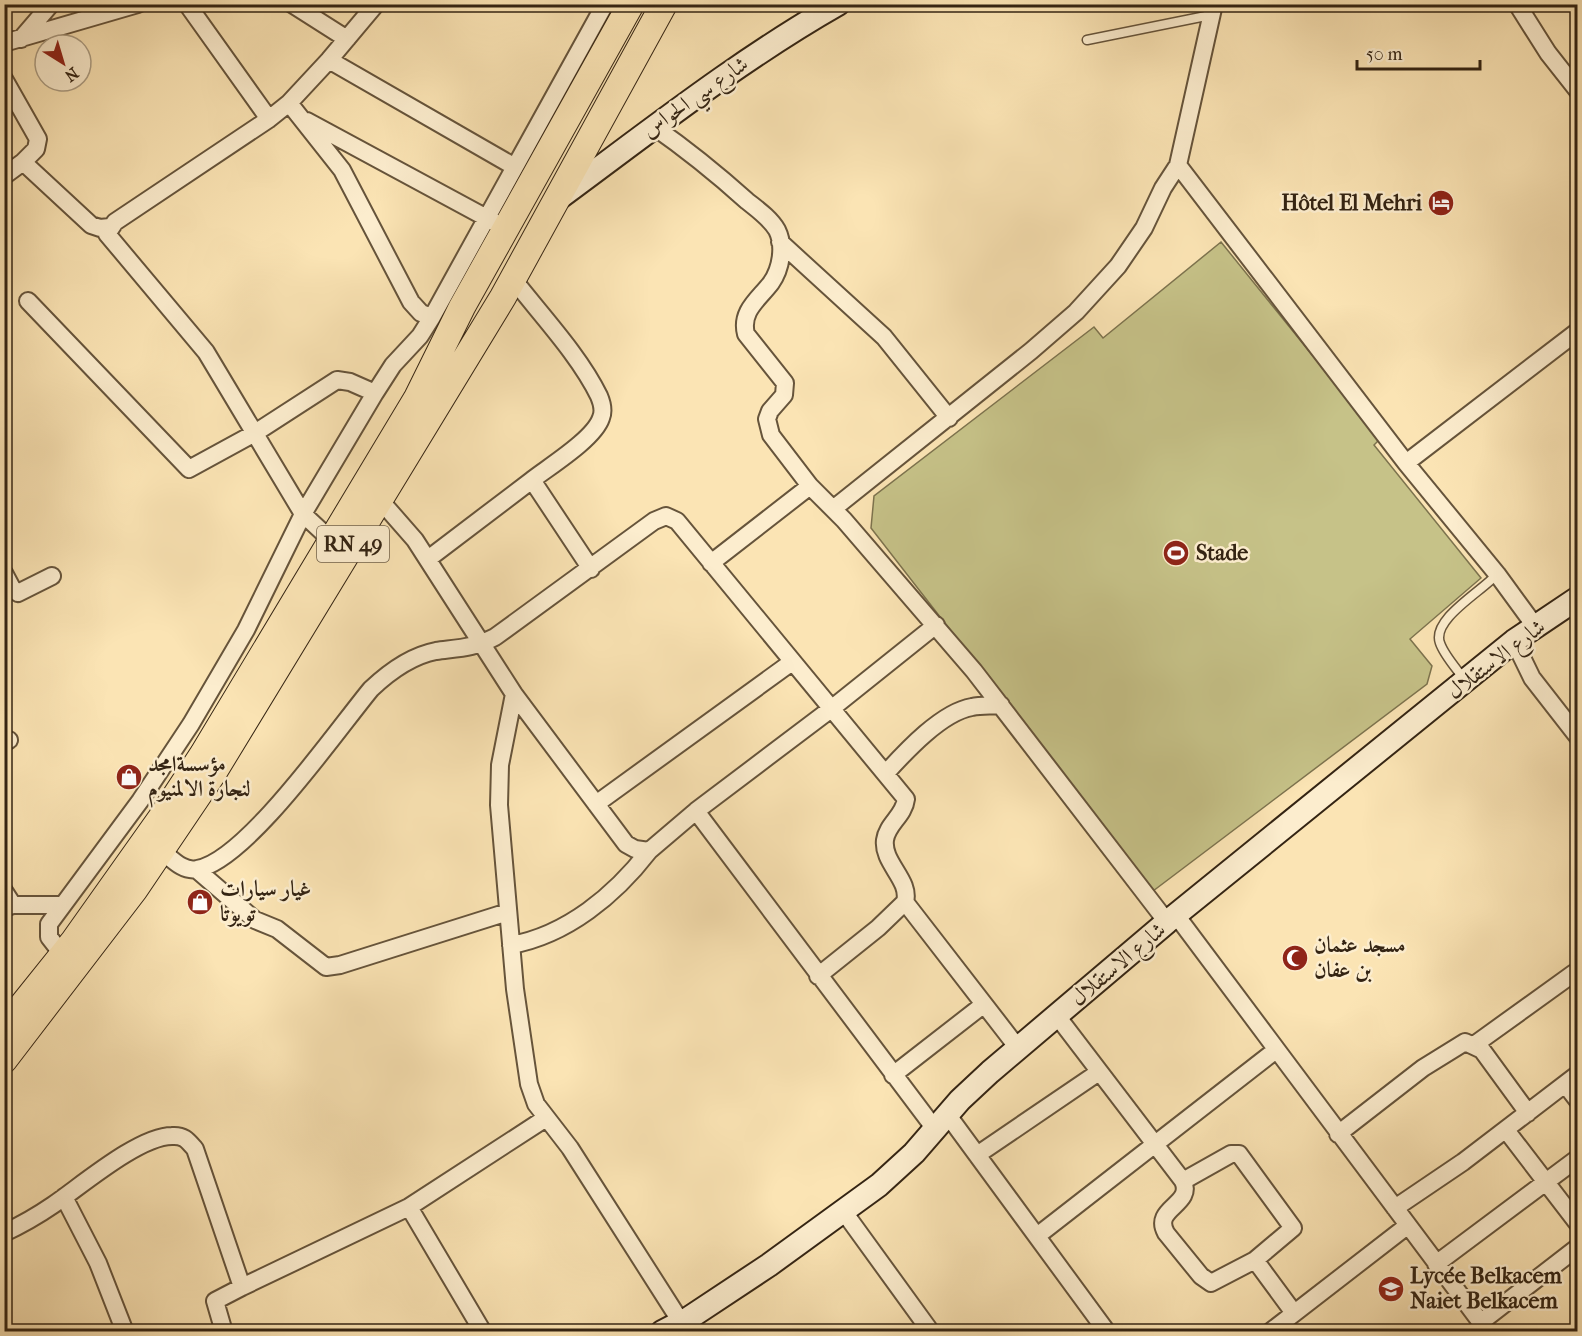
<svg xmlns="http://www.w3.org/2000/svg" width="1582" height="1336" font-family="'IM FELL French Canon',Amiri,serif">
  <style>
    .green { fill: #c6c288; stroke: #7d734e; stroke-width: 1.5 }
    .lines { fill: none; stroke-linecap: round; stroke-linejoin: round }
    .lane-casing { stroke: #66543b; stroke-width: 11 }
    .street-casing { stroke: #66543b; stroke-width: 20 }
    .secondary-casing { stroke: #342413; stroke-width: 26 }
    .primary-casing { stroke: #342413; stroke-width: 28 }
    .lane { stroke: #fcedce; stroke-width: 8 }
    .street { stroke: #fcedce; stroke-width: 16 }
    .secondary { stroke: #fcedce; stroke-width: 22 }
    .primary { stroke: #fbe4b4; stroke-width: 26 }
    .labels { text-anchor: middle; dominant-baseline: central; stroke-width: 5; stroke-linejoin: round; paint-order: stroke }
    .shield { fill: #fcedce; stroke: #70604b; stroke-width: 1.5 }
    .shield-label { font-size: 21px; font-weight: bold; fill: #342413 }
    .street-label { font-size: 22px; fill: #342413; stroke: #fcedce }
    .poi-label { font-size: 22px; font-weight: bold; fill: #342413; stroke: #fcedce; text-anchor: start }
  </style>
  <rect width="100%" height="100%" fill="#fbe4b4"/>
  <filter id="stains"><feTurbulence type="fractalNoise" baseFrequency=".00333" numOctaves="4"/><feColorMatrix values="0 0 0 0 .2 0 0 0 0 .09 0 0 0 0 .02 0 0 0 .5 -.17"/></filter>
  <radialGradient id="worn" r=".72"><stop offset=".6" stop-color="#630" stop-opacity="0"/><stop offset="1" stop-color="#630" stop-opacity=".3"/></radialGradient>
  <path class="green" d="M 1221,242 L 1380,439 L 1374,445 L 1481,578 L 1410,639 L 1432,666 L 1427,684 L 1153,891 L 871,528 L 874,496 L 1094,327 L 1103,338 Z"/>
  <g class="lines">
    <defs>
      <path id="lane" d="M 1087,40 L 1211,15
        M 1464,679 C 1456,668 1444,655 1440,643 C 1431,619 1484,590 1497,574"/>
      <path id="street" d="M 187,4 L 269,119
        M 292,4 L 347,39
        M 1214,4 L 1178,165 L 1406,463 L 1497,574 L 1535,626
        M 1517,4 L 1548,53 L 1578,91
        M 21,39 L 51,4
        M 4,43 L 138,4
        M 329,60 L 515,167
        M 4,79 L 38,139 L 36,149 L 23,162 L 91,225 L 100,228 L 110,227
        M 289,103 L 342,170 L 411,302 L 421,313 L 432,317
        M 307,121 L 496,223
        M 653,126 C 686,149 717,174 747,201 C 757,209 770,218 777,230 C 785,246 781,269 771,283 C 759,299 740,311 746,334 L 785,383 L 784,395 L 770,411 L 767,419 L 771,435 L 810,486 L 844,520 L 974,671 L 1167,922
        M 4,176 L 23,162
        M 780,242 L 884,337 L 949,418
        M 513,279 C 541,315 579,355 599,396 C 602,403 604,411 601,418 C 594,439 550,466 532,480 L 591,569
        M 28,301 L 189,469 L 255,433 L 337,380 L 350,382 L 375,393
        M 1406,463 L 1578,331
        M 380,500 L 415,540 L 514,694 L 626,844 L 635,849 L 649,851 L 696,811 L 935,1129
        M 833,509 L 1031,351 L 1076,312 L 1118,266 L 1144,228 L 1163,188 L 1178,165
        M 332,541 L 303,514 L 206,352 L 107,234 L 115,222 L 269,119 L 289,103 L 329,60 L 376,4
        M 428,559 L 532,480
        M 711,563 L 810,486
        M 4,573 L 12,588 L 18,593 L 52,576
        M 1514,641 L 1532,678 L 1578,737
        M 514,694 L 500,765 L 499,805 L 515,989 L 529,1084 L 536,1104 L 570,1148 L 681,1322
        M 4,743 L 9,740
        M 886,773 C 906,751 942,712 972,707 C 981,705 992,706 1001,705
        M 596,804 L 792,662
        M 696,811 L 831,709 L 936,625
        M 162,851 C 172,859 183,872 197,869 C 246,861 337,730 371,689 C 389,672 410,656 436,651 C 458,648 475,648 495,637 L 654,521 L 666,516 L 677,521 L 906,799 C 904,816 887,824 885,840 C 882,863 911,880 905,902 L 878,928 L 818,976
        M 197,870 L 255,920 L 277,929 L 326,967 L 340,965 L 508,912
        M 4,891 L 13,905
        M 905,902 L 1018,1048
        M 4,908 L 13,905 L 61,905
        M 1176,915 L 1488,1332
        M 511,945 C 567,935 615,895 649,851
        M 63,955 L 49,937 L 49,924 L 140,801 L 191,724 L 246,630 L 303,514 L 375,393 L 393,365 L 420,336 L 432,317 L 605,4
        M 1057,1016 L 1183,1181 C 1194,1205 1152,1208 1166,1233 L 1201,1276 L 1211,1283 L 1255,1260 L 1294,1313
        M 1474,1045 L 1574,973
        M 893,1075 L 983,1005
        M 1565,1084 L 1578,1101
        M 947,1114 L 1107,1332
        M 1506,1130 L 1578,1224
        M 1338,1134 L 1423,1068 L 1465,1042 L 1482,1050 L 1528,1113
        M 977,1155 L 1099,1072
        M 1183,1181 L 1231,1154 L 1239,1154 L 1293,1228 L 1255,1260
        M 64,1197 L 98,1263 L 125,1332
        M 409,1207 L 483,1332
        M 1395,1208 L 1463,1162 L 1578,1074
        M 844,1212 L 931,1332
        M 4,1233 C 21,1225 37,1216 53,1205 C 81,1186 139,1136 172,1136 C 184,1135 188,1141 195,1149 L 242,1287 L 215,1301 L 224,1332
        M 1037,1236 L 1276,1050
        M 1436,1264 L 1578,1158
        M 242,1287 L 409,1207 L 546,1118
        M 1481,1322 L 1578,1247
        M 1270,1332 L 1407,1226"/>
      <path id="secondary" d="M 559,198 C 650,131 738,61 838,4
        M 662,1332 L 689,1318 L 769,1265 L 879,1185 L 914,1153 L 960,1100 L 990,1072 L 1167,922 L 1514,641 L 1578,598"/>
      <path id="primary" d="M 4,1028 L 73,942 L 161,818 L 203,754 L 417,398 L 462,307 L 631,4
        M 4,1060 L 135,889 L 212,775 L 503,297 L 664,4"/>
    </defs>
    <use href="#lane" class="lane-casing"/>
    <use href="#street" class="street-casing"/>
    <use href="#secondary" class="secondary-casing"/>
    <use href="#primary" class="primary-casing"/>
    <use href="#lane" class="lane"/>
    <use href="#street" class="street"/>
    <use href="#secondary" class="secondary"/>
    <use href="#primary" class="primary"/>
  </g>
  <defs>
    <symbol id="hotel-disc" viewBox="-11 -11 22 22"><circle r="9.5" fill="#8f2418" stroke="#fcedce"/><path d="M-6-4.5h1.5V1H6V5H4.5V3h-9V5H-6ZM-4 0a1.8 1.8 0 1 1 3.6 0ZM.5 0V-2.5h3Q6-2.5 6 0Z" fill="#fff"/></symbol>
    <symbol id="stadium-disc" viewBox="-11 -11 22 22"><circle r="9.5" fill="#8f2418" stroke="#fcedce"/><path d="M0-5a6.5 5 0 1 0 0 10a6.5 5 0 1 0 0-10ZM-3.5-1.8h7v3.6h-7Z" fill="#fff"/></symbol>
    <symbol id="shop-disc" viewBox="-11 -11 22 22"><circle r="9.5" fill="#8f2418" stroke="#fcedce"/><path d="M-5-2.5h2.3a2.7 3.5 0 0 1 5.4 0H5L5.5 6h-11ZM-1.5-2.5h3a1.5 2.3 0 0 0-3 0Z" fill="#fff"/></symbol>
    <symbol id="mosque-disc" viewBox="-11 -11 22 22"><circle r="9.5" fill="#8f2418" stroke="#fcedce"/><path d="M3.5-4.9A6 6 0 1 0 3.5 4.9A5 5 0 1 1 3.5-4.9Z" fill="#fff"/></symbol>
    <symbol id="school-disc" viewBox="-11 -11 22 22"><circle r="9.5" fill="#8f2418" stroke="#fcedce"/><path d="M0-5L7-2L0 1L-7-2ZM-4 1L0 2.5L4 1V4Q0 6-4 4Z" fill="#fff"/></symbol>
  </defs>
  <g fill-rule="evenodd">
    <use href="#hotel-disc" x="1426" y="188" width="30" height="30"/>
    <use href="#stadium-disc" x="1161" y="538" width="30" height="30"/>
    <use href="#shop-disc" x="114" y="762" width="30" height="30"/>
    <use href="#shop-disc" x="185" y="887" width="30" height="30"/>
    <use href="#mosque-disc" x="1280" y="943" width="30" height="30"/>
    <use href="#school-disc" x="1376" y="1274" width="30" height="30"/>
  </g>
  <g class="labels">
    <rect class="shield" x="317" y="526" width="72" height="36" rx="4.5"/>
    <g class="shield-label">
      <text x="353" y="544">RN 49</text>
    </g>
    <g class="street-label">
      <text transform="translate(695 97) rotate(-35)">شارع سي الحواس</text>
      <text transform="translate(1496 659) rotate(-37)">شارع الاستقلال</text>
      <text transform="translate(1118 964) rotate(-40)">شارع الاستقلال</text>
    </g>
    <g class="poi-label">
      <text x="1422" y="203" text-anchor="end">Hôtel El Mehri</text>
      <text x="1196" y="553">Stade</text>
      <text x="148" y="764">مؤسسةامجد<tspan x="148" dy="25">لنجارة الالمنيوم</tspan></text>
      <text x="220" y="889">غيار سيارات<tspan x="220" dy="25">تويوتا</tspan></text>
      <text x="1314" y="945">مسجد عثمان<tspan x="1314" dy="25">بن عفان</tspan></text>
      <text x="1410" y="1276">Lycée Belkacem<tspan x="1410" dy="25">Naiet Belkacem</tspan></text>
    </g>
  </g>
  <rect width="1582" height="1336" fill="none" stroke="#fbe4b4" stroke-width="24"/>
  <rect x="6" y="6" width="1570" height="1324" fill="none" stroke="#342413" stroke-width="3"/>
  <rect x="12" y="12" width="1558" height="1312" fill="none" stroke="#342413" stroke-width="1.5"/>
  <g transform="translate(63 63) rotate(143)"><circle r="28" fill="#fcedce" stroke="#ac9d83" stroke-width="1.5"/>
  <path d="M0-4.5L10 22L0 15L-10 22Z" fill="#8f2418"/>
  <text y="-9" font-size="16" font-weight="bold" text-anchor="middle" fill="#342413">N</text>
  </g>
  <path d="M1357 60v9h123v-9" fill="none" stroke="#342413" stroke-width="3"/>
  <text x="1366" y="60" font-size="18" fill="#342413" stroke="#fcedce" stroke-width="4.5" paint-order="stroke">50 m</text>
  <rect width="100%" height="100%" filter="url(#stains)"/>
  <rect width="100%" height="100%" fill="url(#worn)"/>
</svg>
